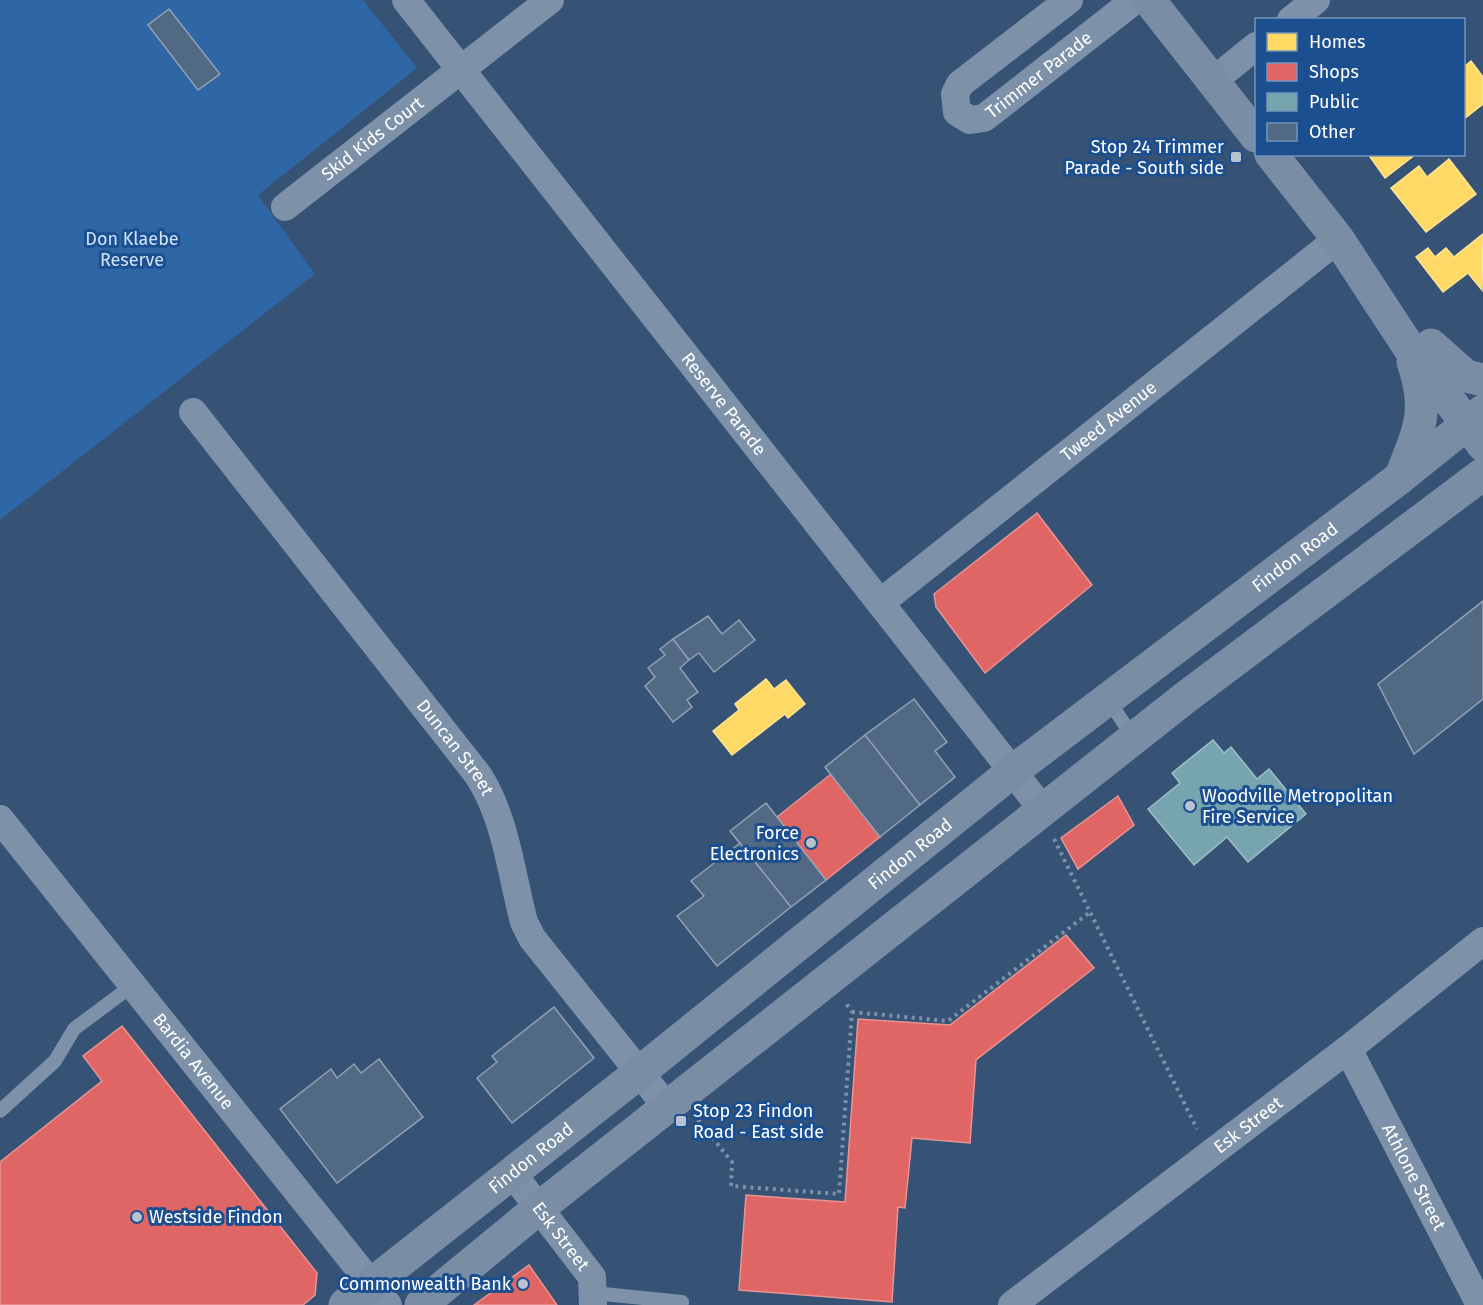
<svg xmlns="http://www.w3.org/2000/svg" width="1483" height="1305" font-family="'Fira Sans',sans-serif">
  <style>
    .green { fill: #2f66a5 }
    .homes { fill: #ffd966; stroke: #ffe494; stroke-width: 1.5 }
    .shops { fill: #e06666; stroke: #e99494; stroke-width: 1.5 }
    .public { fill: #76a5af; stroke: #9fc0c7; stroke-width: 1.5 }
    .building { fill: #526984; stroke: #92a2b6; stroke-width: 1.5 }
    .lines { fill: none; stroke-linecap: round; stroke-linejoin: round }
    .path { stroke: #7d92a8; stroke-width: 4; stroke-dasharray: 3 4.5; stroke-linecap: butt }
    .lane { stroke: #7d92a8; stroke-width: 14 }
    .street { stroke: #7d92a8; stroke-width: 28 }
    .secondary { stroke: #798da4; stroke-width: 33 }
    .poi-dot { fill: #b9c2ce; stroke: #1b4f8f; stroke-width: 2 }
    .labels { text-anchor: middle; dominant-baseline: central; stroke-width: 6; stroke-linejoin: round; paint-order: stroke }
    .street-label { font-size: 18px; fill: #fff; stroke: #1b4f8f }
    .poi-label { font-size: 18px; fill: #fff; stroke: #1b4f8f; text-anchor: end }
    .park-label { font-size: 18px; fill: #cfe3fa; stroke: #1b4f8f }
  </style>
  <rect width="100%" height="100%" fill="#365274"/>
  <path class="green" d="M 0,0 L 363,0 L 417,68 L 258,195 L 315,274 L 0,520 Z"/>
  <path class="homes" d="M 1471,61 L 1483,77 L 1483,104 L 1464,119 L 1464,67 Z
    M 1368,154 L 1416,154 L 1385,178 Z
    M 1449,159 L 1476,194 L 1426,232 L 1391,188 L 1419,166 L 1427,177 Z
    M 1483,234 L 1482,290 L 1468,273 L 1443,292 L 1416,257 L 1428,248 L 1435,257 L 1446,248 L 1454,257 Z
    M 766,679 L 774,689 L 786,680 L 805,704 L 788,718 L 785,714 L 732,755 L 713,731 L 739,710 L 735,704 Z"/>
  <path class="shops" d="M 1037,513 L 1092,585 L 985,673 L 936,607 L 934,594 Z
    M 831,774 L 880,837 L 826,880 L 777,817 Z
    M 1118,796 L 1134,825 L 1078,869 L 1061,838 Z
    M 1066,935 L 1094,968 L 976,1060 L 970,1143 L 912,1138 L 905,1208 L 898,1207 L 892,1302 L 739,1290 L 746,1195 L 845,1202 L 858,1019 L 950,1025 Z
    M 122,1026 L 317,1273 L 315,1295 L 303,1305 L 0,1305 L 0,1162 L 102,1081 L 83,1056 Z
    M 529,1265 L 557,1305 L 474,1305 Z"/>
  <path class="public" d="M 1213,740 L 1224,753 L 1231,747 L 1257,779 L 1269,769 L 1306,814 L 1248,862 L 1227,837 L 1194,865 L 1148,809 L 1180,783 L 1172,773 Z"/>
  <path class="building" d="M 169,9 L 220,74 L 198,90 L 148,25 Z
    M 1483,601 L 1483,699 L 1414,754 L 1378,684 Z
    M 708,616 L 722,634 L 739,620 L 755,640 L 714,672 L 699,653 L 689,660 L 673,639 Z
    M 673,639 L 689,660 L 680,668 L 698,692 L 687,700 L 692,707 L 673,722 L 645,686 L 655,677 L 648,668 L 665,655 L 660,649 Z
    M 914,699 L 947,742 L 935,751 L 955,777 L 920,805 L 865,735 Z
    M 865,735 L 920,805 L 880,837 L 825,767 Z
    M 766,803 L 826,880 L 791,907 L 730,831 Z
    M 740,843 L 791,907 L 717,966 L 677,916 L 704,896 L 691,881 Z
    M 554,1007 L 594,1058 L 512,1123 L 477,1078 L 497,1062 L 492,1056 Z
    M 379,1059 L 423,1117 L 337,1183 L 280,1109 L 331,1069 L 337,1078 L 354,1064 L 361,1073 Z"/>
  <g class="lines">
    <path class="path" d="M 1054,839 L 1197,1129
      M 852,1012 L 948,1021 L 1090,912
      M 698,1120 L 732,1162 L 731,1186 L 839,1194 L 852,1012 L 845,1002"/>
    <path class="lane" d="M 1108,699 L 1134,739
      M 0,1111 L 55,1061 L 74,1029 L 133,985
      M 594,1293 L 682,1302"/>
    <g class="street">
      <path id="s1" d="M 406,0 L 1043,810"/>
      <path id="s2" d="M 1069,0 L 960,84 L 955,94 L 957,112 L 970,120 L 984,118 L 1135,0"/>
      <path d="M 1291,20 L 1316,0"/>
      <path d="M 1213,81 L 1256,46"/>
      <path id="s3" d="M 285,207 L 550,0"/>
      <path id="s4" d="M 193,412 L 478,775 C 506,818 511,873 524,922 L 532,938 L 667,1107"/>
      <path id="s5" d="M 880,603 L 1338,239"/>
      <path id="s6" d="M 0,819 L 388,1305"/>
      <path id="s7" d="M 1348,1049 L 1480,1305"/>
      <path id="s8" d="M 512,1173 L 592,1277 L 593,1305"/>
      <path id="s9" d="M 1012,1305 L 1348,1049 L 1483,941"/>
    </g>
    <g class="secondary">
      <path d="M 1149,0 L 1256,136"/>
      <path d="M 1271,154 L 1338,239 L 1408,346 L 1483,445"/>
      <path d="M 1431,345 L 1466,376 L 1483,380"/>
      <path d="M 1401,476 C 1419,430 1430,412 1413,362"/>
      <path id="s10" d="M 345,1305 L 640,1072 L 1013,771 L 1401,477 L 1483,411"/>
      <path d="M 421,1305 L 539,1208 L 1186,697 L 1483,474"/>
    </g>
  </g>
  <g class="poi-dot">
    <rect x="1230" y="151" width="12" height="12" rx="3"/>
    <circle cx="1190" cy="806" r="6"/>
    <circle cx="811" cy="843" r="6"/>
    <rect x="675" y="1115" width="12" height="12" rx="3"/>
    <circle cx="137" cy="1217" r="6"/>
    <circle cx="523" cy="1284" r="6"/>
  </g>
  <g class="labels">
    <g class="street-label">
      <text stroke="none"><textPath href="#s2" startOffset="266">Trimmer Parade</textPath></text>
      <text stroke="none"><textPath href="#s3" startOffset="111">Skid Kids Court</textPath></text>
      <text stroke="none"><textPath href="#s1" startOffset="514">Reserve Parade</textPath></text>
      <text stroke="none"><textPath href="#s5" startOffset="292">Tweed Avenue</textPath></text>
      <text stroke="none"><textPath href="#s10" startOffset="1209">Findon Road</textPath></text>
      <text stroke="none"><textPath href="#s4" startOffset="426">Duncan Street</textPath></text>
      <text stroke="none"><textPath href="#s10" startOffset="723">Findon Road</textPath></text>
      <text stroke="none"><textPath href="#s6" startOffset="310">Bardia Avenue</textPath></text>
      <text stroke="none"><textPath href="#s9" startOffset="297">Esk Street</textPath></text>
      <text stroke="none"><textPath href="#s10" startOffset="237">Findon Road</textPath></text>
      <text stroke="none"><textPath href="#s7" startOffset="144">Athlone Street</textPath></text>
      <text stroke="none"><textPath href="#s8" startOffset="80">Esk Street</textPath></text>
    </g>
    <g class="poi-label">
      <text x="1224" y="147">Stop 24 Trimmer<tspan x="1224" dy="21">Parade - South side</tspan></text>
      <text x="1202" y="796" text-anchor="start">Woodville Metropolitan<tspan x="1202" dy="21">Fire Service</tspan></text>
      <text x="799" y="833">Force<tspan x="799" dy="21">Electronics</tspan></text>
      <text x="693" y="1111" text-anchor="start">Stop 23 Findon<tspan x="693" dy="21">Road - East side</tspan></text>
      <text x="149" y="1217" text-anchor="start">Westside Findon</text>
      <text x="511" y="1284">Commonwealth Bank</text>
    </g>
    <g class="park-label">
      <text x="132" y="239">Don Klaebe<tspan x="132" dy="21">Reserve</tspan></text>
    </g>
  </g>
  <rect x="1255" y="18" width="210" height="138" fill="#1b4f8f" stroke="#7695bc" stroke-width="1.5"/>
  <rect x="1267" y="33" width="30" height="18" fill="#ffd966" stroke="#7695bc" stroke-width="1.5"/>
  <text x="1309" y="48" font-size="18" fill="#ffffff">Homes</text>
  <rect x="1267" y="63" width="30" height="18" fill="#e06666" stroke="#7695bc" stroke-width="1.5"/>
  <text x="1309" y="78" font-size="18" fill="#ffffff">Shops</text>
  <rect x="1267" y="93" width="30" height="18" fill="#76a5af" stroke="#7695bc" stroke-width="1.5"/>
  <text x="1309" y="108" font-size="18" fill="#ffffff">Public</text>
  <rect x="1267" y="123" width="30" height="18" fill="#526984" stroke="#7695bc" stroke-width="1.5"/>
  <text x="1309" y="138" font-size="18" fill="#ffffff">Other</text>
</svg>
